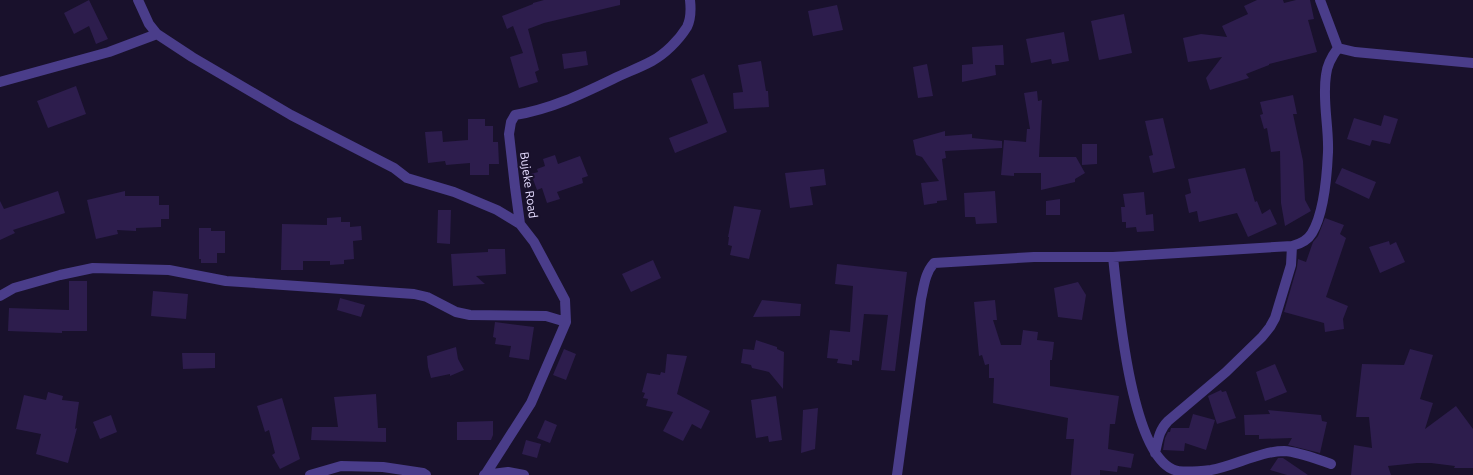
<svg xmlns="http://www.w3.org/2000/svg" width="1473" height="475" font-family="Ubuntu,sans-serif">
  <style>
    .building { fill: #2d1d4d }
    .lines { fill: none; stroke-linecap: round; stroke-linejoin: round }
    .minor { stroke: #4a3d8a; stroke-width: 10 }
    .labels { text-anchor: middle; dominant-baseline: central; stroke-width: 4; stroke-linejoin: round; paint-order: stroke }
    .street-label { font-size: 12px; fill: #e5dcff; stroke: #19112c }
  </style>
  <rect width="100%" height="100%" fill="#19112c"/>
  <path class="building" d="M 89,0 L 108,39 L 96,44 L 89,26 L 74,34 L 64,13 Z
    M 544,0 L 620,0 L 620,5 L 544,23 L 528,29 L 539,70 L 535,72 L 538,82 L 519,88 L 510,57 L 523,53 L 513,26 L 507,29 L 502,16 L 533,4 L 533,3 Z
    M 1257,0 L 1283,0 L 1284,3 L 1296,0 L 1310,0 L 1314,19 L 1308,20 L 1317,52 L 1269,64 L 1269,65 L 1246,74 L 1249,78 L 1210,90 L 1206,78 L 1222,57 L 1188,62 L 1183,38 L 1201,34 L 1227,37 L 1222,26 L 1248,14 L 1244,6 Z
    M 837,5 L 843,30 L 813,36 L 808,11 Z
    M 1124,14 L 1132,53 L 1099,60 L 1091,21 Z
    M 1064,32 L 1069,61 L 1052,64 L 1051,59 L 1031,63 L 1026,39 Z
    M 1003,45 L 1004,65 L 995,65 L 996,75 L 962,82 L 962,65 L 973,64 L 972,47 Z
    M 586,51 L 588,65 L 564,69 L 562,54 Z
    M 761,61 L 766,91 L 768,91 L 769,107 L 734,109 L 733,93 L 743,92 L 738,65 Z
    M 927,64 L 933,96 L 918,98 L 913,67 Z
    M 704,74 L 727,132 L 675,153 L 669,138 L 708,123 L 691,79 Z
    M 76,86 L 86,114 L 48,128 L 37,101 Z
    M 1037,91 L 1038,101 L 1042,100 L 1039,157 L 1076,157 L 1085,173 L 1075,179 L 1075,182 L 1041,190 L 1041,173 L 1014,173 L 1014,176 L 1001,175 L 1004,140 L 1026,142 L 1027,129 L 1030,129 L 1024,93 Z
    M 1293,95 L 1297,114 L 1293,114 L 1303,161 L 1305,200 L 1311,211 L 1285,226 L 1281,203 L 1280,151 L 1271,152 L 1267,128 L 1264,129 L 1260,115 L 1263,114 L 1260,102 Z
    M 1384,115 L 1398,119 L 1390,144 L 1372,140 L 1370,146 L 1347,139 L 1354,118 L 1381,126 Z
    M 1163,118 L 1175,168 L 1153,173 L 1149,156 L 1153,155 L 1145,121 Z
    M 468,119 L 485,119 L 485,126 L 493,126 L 493,142 L 498,142 L 499,164 L 489,164 L 489,175 L 470,175 L 470,163 L 446,165 L 445,161 L 428,163 L 425,132 L 442,131 L 443,142 L 468,140 Z
    M 945,131 L 945,136 L 972,134 L 972,138 L 1002,141 L 1002,148 L 945,151 L 946,158 L 942,159 L 947,200 L 937,201 L 937,203 L 924,205 L 921,183 L 939,181 L 922,157 L 916,155 L 913,140 Z
    M 1082,144 L 1097,144 L 1097,164 L 1082,165 Z
    M 555,155 L 558,164 L 580,156 L 588,176 L 582,178 L 583,183 L 557,192 L 560,199 L 547,203 L 542,188 L 537,190 L 531,174 L 538,172 L 537,169 L 545,166 L 543,159 Z
    M 1245,168 L 1255,202 L 1257,201 L 1262,214 L 1270,209 L 1277,224 L 1248,237 L 1237,213 L 1199,222 L 1197,211 L 1189,213 L 1185,195 L 1191,193 L 1188,179 Z
    M 1342,168 L 1376,182 L 1369,199 L 1335,183 Z
    M 824,169 L 826,185 L 810,187 L 813,205 L 790,208 L 785,173 Z
    M 58,191 L 65,213 L 13,230 L 15,233 L 0,240 L 0,201 L 4,209 Z
    M 125,191 L 125,196 L 159,196 L 159,205 L 169,205 L 169,219 L 161,219 L 161,227 L 136,228 L 136,231 L 117,230 L 118,234 L 96,239 L 87,200 Z
    M 995,191 L 997,223 L 976,224 L 975,217 L 965,217 L 964,193 Z
    M 1144,192 L 1146,215 L 1153,214 L 1154,231 L 1137,232 L 1136,227 L 1126,228 L 1126,222 L 1122,222 L 1121,207 L 1125,207 L 1123,194 Z
    M 1060,199 L 1060,215 L 1046,215 L 1046,201 Z
    M 734,206 L 761,210 L 749,259 L 730,255 L 732,246 L 728,245 L 729,237 L 728,237 Z
    M 438,210 L 451,210 L 450,244 L 437,243 Z
    M 341,217 L 341,222 L 350,222 L 350,227 L 361,226 L 362,240 L 353,241 L 354,259 L 344,260 L 344,264 L 330,265 L 330,261 L 303,261 L 303,270 L 281,270 L 282,224 L 327,225 L 327,218 Z
    M 1325,218 L 1344,225 L 1340,234 L 1346,238 L 1326,297 L 1348,306 L 1343,319 L 1344,329 L 1325,332 L 1324,323 L 1284,312 L 1297,267 L 1298,259 L 1306,262 L 1313,242 L 1318,236 Z
    M 199,228 L 211,228 L 211,231 L 225,231 L 225,253 L 217,253 L 217,263 L 201,263 L 201,259 L 199,259 Z
    M 1389,241 L 1390,245 L 1396,242 L 1405,262 L 1380,273 L 1369,247 Z
    M 488,249 L 505,249 L 506,274 L 476,276 L 485,284 L 453,286 L 451,254 L 488,252 Z
    M 653,260 L 661,278 L 631,292 L 622,274 Z
    M 837,264 L 907,272 L 895,371 L 881,370 L 888,315 L 864,314 L 859,361 L 852,360 L 852,365 L 837,363 L 838,359 L 827,358 L 830,330 L 850,332 L 853,286 L 835,284 Z
    M 69,281 L 87,281 L 87,331 L 62,331 L 62,333 L 8,331 L 9,308 L 69,310 Z
    M 1078,282 L 1086,295 L 1082,320 L 1058,317 L 1054,288 Z
    M 153,291 L 188,294 L 186,319 L 151,316 Z
    M 340,298 L 365,305 L 361,317 L 337,310 Z
    M 762,300 L 801,304 L 800,316 L 753,317 Z
    M 995,300 L 997,320 L 993,320 L 1001,345 L 1021,345 L 1023,330 L 1038,332 L 1037,340 L 1054,342 L 1052,360 L 1050,360 L 1050,386 L 1119,396 L 1115,424 L 1110,424 L 1108,449 L 1134,454 L 1131,468 L 1118,466 L 1117,472 L 1100,470 L 1100,475 L 1071,475 L 1074,439 L 1066,439 L 1068,418 L 993,403 L 994,378 L 989,378 L 989,364 L 985,365 L 982,355 L 979,356 L 974,302 Z
    M 495,322 L 534,327 L 529,360 L 509,357 L 511,346 L 495,344 L 496,338 L 493,337 Z
    M 756,340 L 777,347 L 777,349 L 784,352 L 783,389 L 769,372 L 752,368 L 751,365 L 741,363 L 743,349 L 754,350 Z
    M 456,347 L 458,359 L 464,370 L 450,376 L 450,374 L 431,378 L 428,367 L 427,356 Z
    M 564,349 L 576,354 L 566,380 L 553,375 Z
    M 1410,349 L 1433,355 L 1420,399 L 1433,403 L 1425,429 L 1456,406 L 1473,429 L 1473,468 L 1454,468 L 1455,466 L 1431,463 L 1417,463 L 1388,466 L 1391,475 L 1351,475 L 1354,445 L 1372,448 L 1369,417 L 1356,417 L 1362,364 L 1404,365 Z
    M 182,353 L 215,353 L 215,368 L 183,369 Z
    M 667,354 L 687,356 L 677,394 L 710,411 L 701,429 L 692,424 L 683,441 L 663,431 L 673,412 L 646,406 L 648,399 L 643,398 L 645,393 L 642,392 L 647,373 L 660,375 L 661,372 L 665,373 Z
    M 1275,364 L 1287,392 L 1265,401 L 1256,372 Z
    M 1221,390 L 1222,392 L 1226,391 L 1236,418 L 1217,424 L 1208,396 Z
    M 48,392 L 63,396 L 62,400 L 79,402 L 75,429 L 77,428 L 68,463 L 36,454 L 41,434 L 16,429 L 24,395 L 46,400 Z
    M 376,394 L 378,428 L 386,428 L 386,442 L 311,440 L 312,427 L 338,427 L 334,397 Z
    M 776,396 L 782,440 L 769,442 L 768,436 L 756,438 L 751,400 Z
    M 282,398 L 300,459 L 280,469 L 272,455 L 275,453 L 269,430 L 265,432 L 257,406 Z
    M 818,408 L 815,449 L 801,453 L 803,410 Z
    M 1268,410 L 1321,415 L 1322,421 L 1327,422 L 1320,453 L 1288,445 L 1292,438 L 1259,439 L 1259,435 L 1245,435 L 1244,415 L 1270,414 Z
    M 1193,414 L 1215,420 L 1206,450 L 1185,443 L 1184,451 L 1163,450 L 1165,438 L 1168,432 L 1170,432 L 1171,428 L 1189,428 Z
    M 111,415 L 117,432 L 100,439 L 93,422 Z
    M 545,420 L 557,425 L 550,443 L 537,438 Z
    M 493,421 L 493,435 L 491,440 L 457,440 L 457,422 Z
    M 526,440 L 541,444 L 537,458 L 522,454 Z
    M 1278,458 L 1283,458 L 1308,475 L 1287,475 L 1270,470 Z"/>
  <g class="lines">
    <path class="minor" d="M 138,0 L 149,24 L 157,34 L 192,57 L 291,115 L 394,168 L 407,178 L 454,192 L 497,210 L 520,224
      M 1338,48 L 1355,52 L 1473,63
      M 0,82 L 109,52 L 157,34
      M 1113,257 C 1118,301 1130,449 1172,469 C 1179,473 1202,471 1211,470 C 1234,466 1261,451 1284,451 C 1300,452 1316,459 1331,464
      M 0,296 L 14,288 L 60,275 L 93,268 L 169,270 L 226,281 L 414,294 L 427,297 L 456,312 L 470,315 L 546,316 L 566,322
      M 1155,453 C 1158,440 1159,430 1168,421 L 1226,372 L 1262,337 L 1270,327 L 1275,318 L 1291,265 L 1292,246
      M 310,475 L 341,466 L 383,467 L 423,473 L 426,475
      M 484,475 L 508,472 L 524,475
      M 485,475 L 531,403 L 566,322 L 565,300 L 534,242 L 520,224 L 515,187 L 509,134 L 511,122 L 515,115 C 551,109 580,95 613,79 C 625,73 639,68 652,61 C 665,54 679,40 687,27 C 691,19 691,9 690,0
      M 897,475 L 921,299 C 924,286 925,273 934,263 L 1034,257 L 1113,257 L 1292,246 C 1300,244 1308,240 1312,233 C 1324,213 1327,175 1328,152 C 1329,126 1322,101 1326,75 C 1327,65 1332,56 1338,48 L 1320,0"/>
  </g>
  <g class="labels">
    <g class="street-label">
      <text transform="translate(529 185) rotate(82)">Bujeke Road</text>
    </g>
  </g>
</svg>
